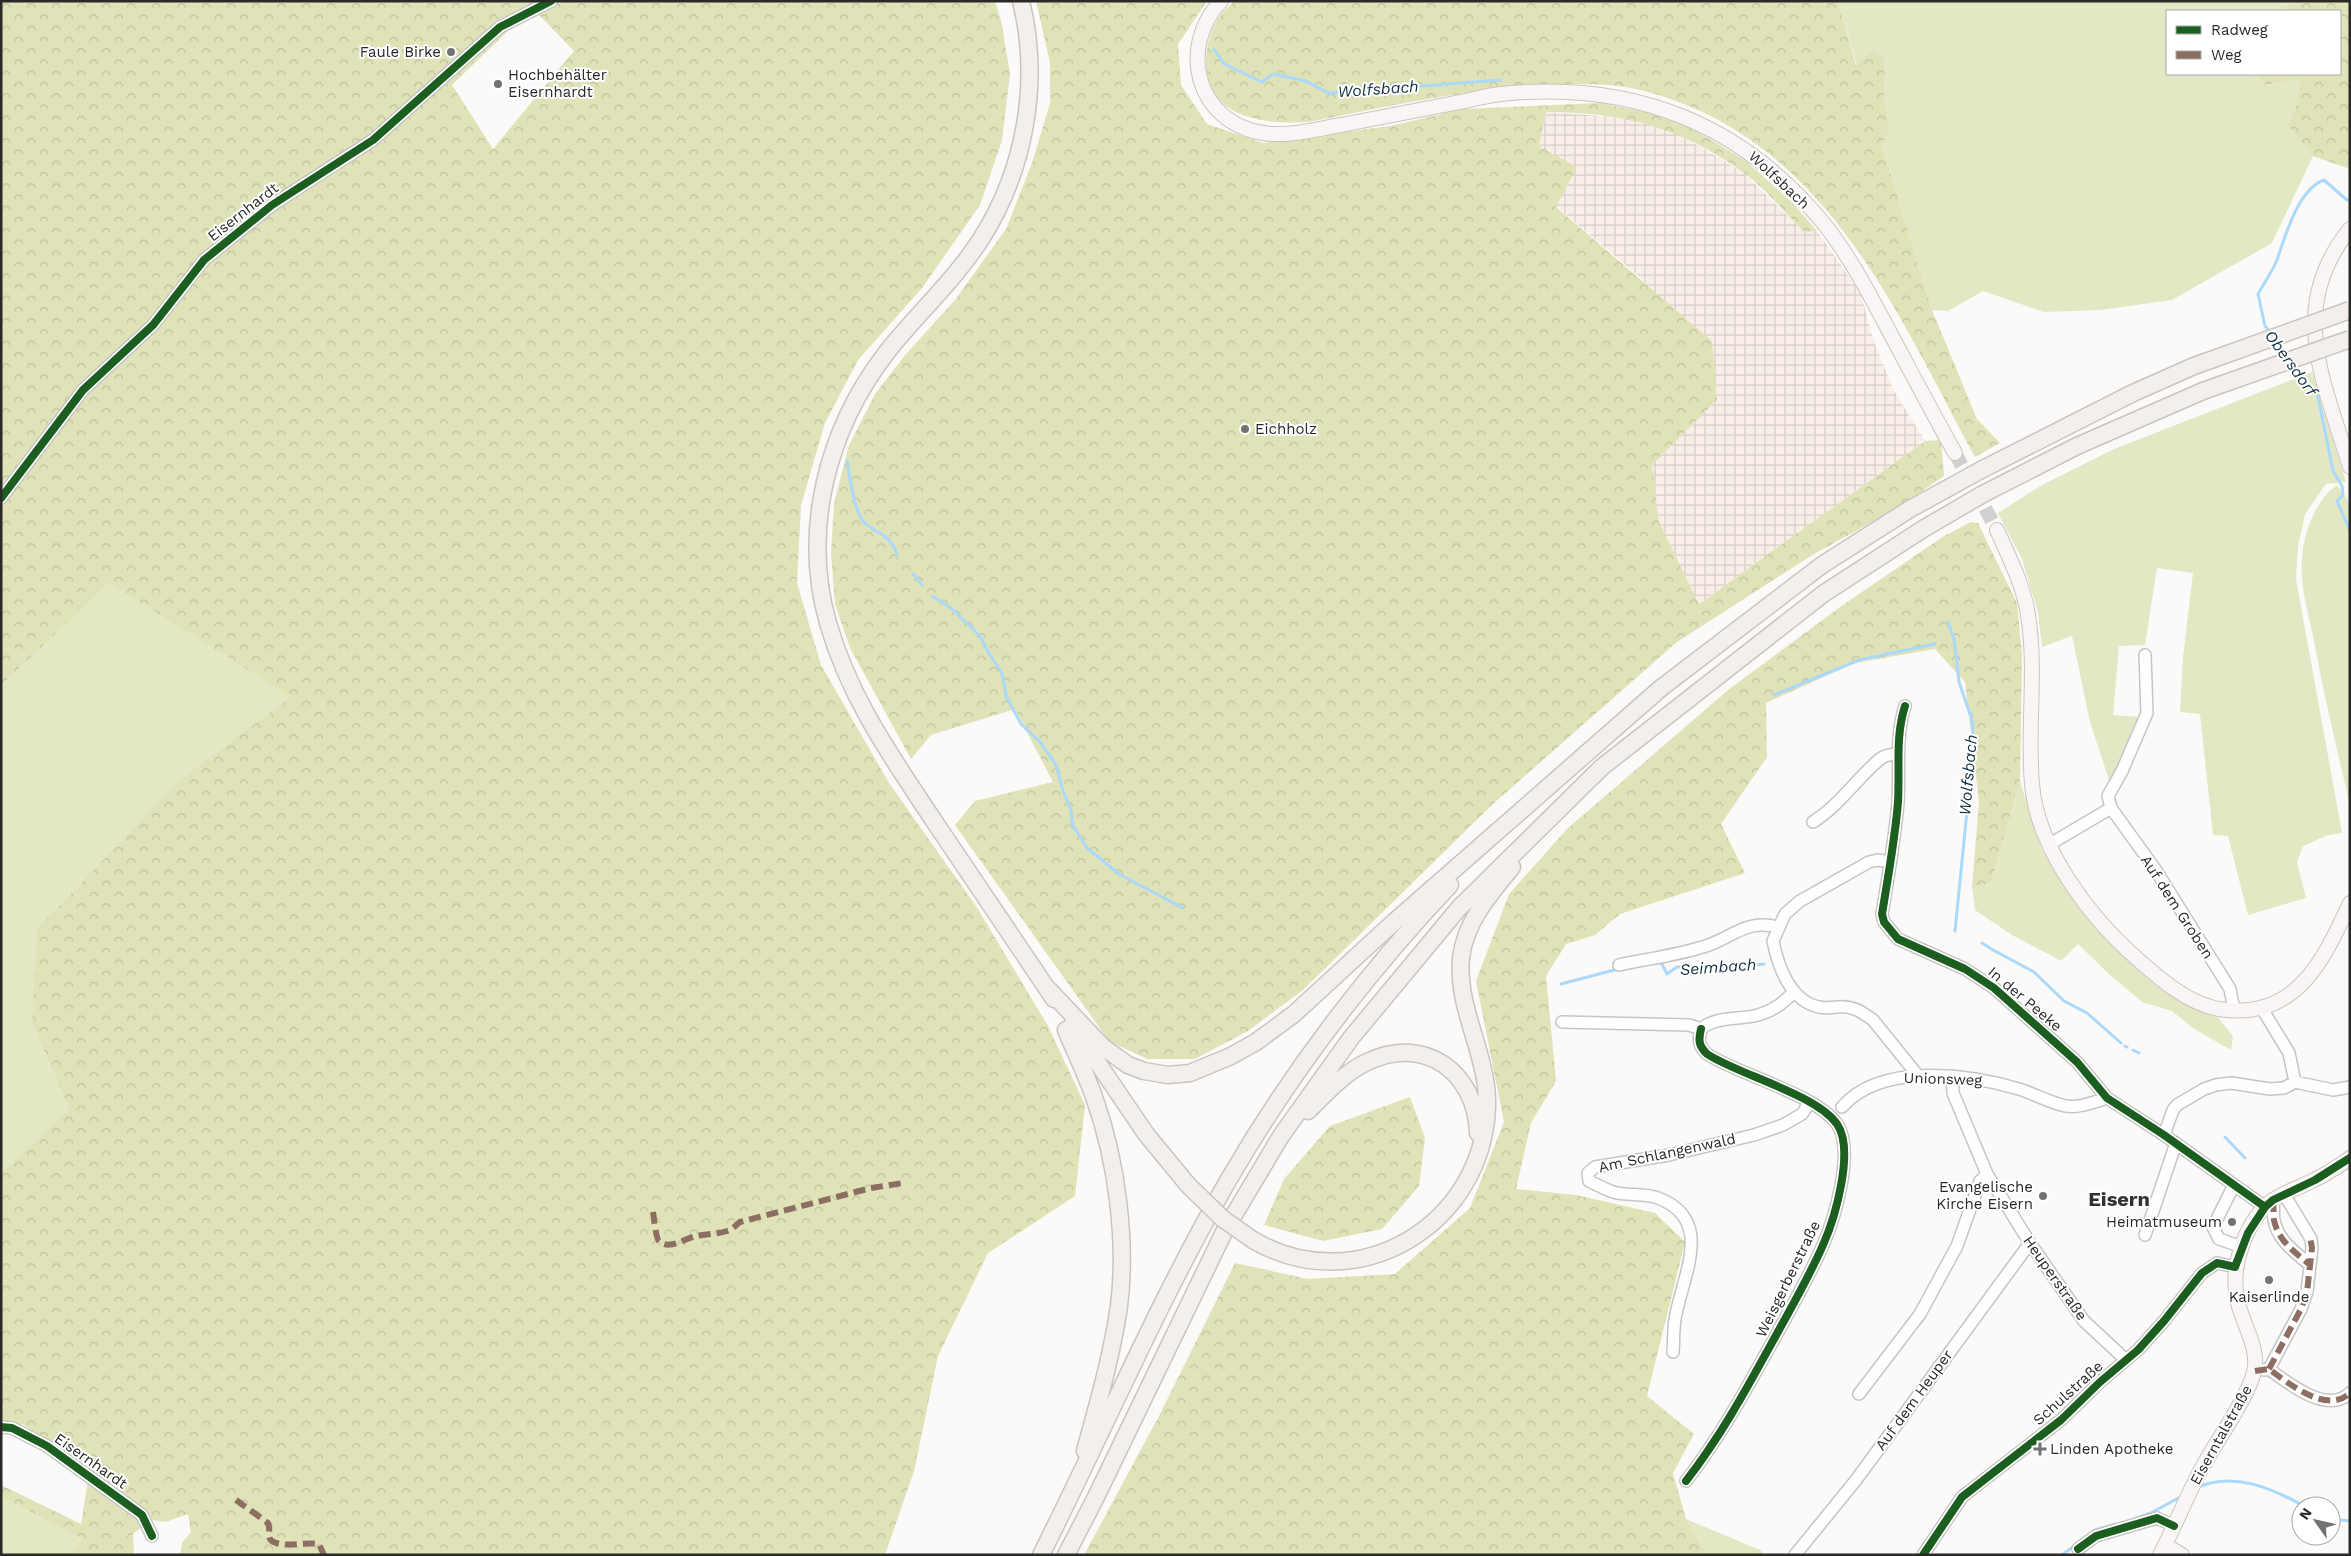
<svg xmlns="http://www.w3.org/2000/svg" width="2351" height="1556" font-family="'Work Sans',sans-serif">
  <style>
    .industrial { fill: url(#industrial-grid) }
    .green { fill: #e4e7c4 }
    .forest { fill: url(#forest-crowns); fill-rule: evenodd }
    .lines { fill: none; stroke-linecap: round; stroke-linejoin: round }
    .stream { stroke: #aad9fb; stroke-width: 3 }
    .major-tunnel { stroke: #d1d0ce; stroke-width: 14; stroke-dasharray: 14 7; stroke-linecap: butt }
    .minor-casing { stroke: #c5c5c3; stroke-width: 14 }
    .major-casing { stroke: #c9c4c1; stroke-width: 16 }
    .highway-casing { stroke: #c9c4c1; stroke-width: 19 }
    .minor { stroke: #fefefe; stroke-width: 11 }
    .major { stroke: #f8f5f4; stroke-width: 14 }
    .highway { stroke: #f4efed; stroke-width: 16 }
    .highway-bridge-casing { stroke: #c9c4c1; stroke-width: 19; stroke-linecap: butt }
    .highway-bridge { stroke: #f4efed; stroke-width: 16 }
    .quiet { stroke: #8d6e63; stroke-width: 6; stroke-dasharray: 12 6; stroke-linecap: butt }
    .cycleway-casing { stroke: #fff; stroke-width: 11 }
    .cycleway { stroke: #1b5e20; stroke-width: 8 }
    .poi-dot { fill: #727270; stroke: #fff; stroke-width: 2 }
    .labels { text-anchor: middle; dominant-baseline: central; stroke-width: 4; stroke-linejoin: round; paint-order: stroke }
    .poi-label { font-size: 15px; fill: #292927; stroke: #fff; text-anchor: end }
    .street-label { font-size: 15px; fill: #292927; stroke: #fff }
    .water-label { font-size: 16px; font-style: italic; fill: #0e2d40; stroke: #fff }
    .district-label { font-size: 20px; font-weight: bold; fill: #343230; stroke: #fff }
  </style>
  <defs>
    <pattern id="industrial-grid" width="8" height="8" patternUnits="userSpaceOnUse" patternTransform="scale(1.25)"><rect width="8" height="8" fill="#f9efe8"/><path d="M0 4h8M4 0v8" fill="none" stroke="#d5cdc7"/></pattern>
    <pattern id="forest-crowns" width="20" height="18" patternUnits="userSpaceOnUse" patternTransform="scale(1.25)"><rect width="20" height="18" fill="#e0e2b8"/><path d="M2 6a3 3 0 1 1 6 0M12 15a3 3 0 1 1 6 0" fill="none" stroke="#c0c29e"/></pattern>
  </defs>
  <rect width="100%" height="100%" fill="#fbfaf8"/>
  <path class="industrial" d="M 1546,112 L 1626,118 L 1671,131 L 1708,151 L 1745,174 L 1804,232 L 1817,231 L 1861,294 L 1873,339 L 1894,391 L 1925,441 L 1699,604 L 1659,522 L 1652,465 L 1717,400 L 1643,280 L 1556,206 L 1539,146 Z"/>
  <path class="green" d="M 1838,1 L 2293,1 L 2283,9 L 2275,11 L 2167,11 L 2167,74 L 2254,74 L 2265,85 L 2300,79 L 2297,104 L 2287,125 L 2313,156 L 2272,243 L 2172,300 L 2101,310 L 2044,312 L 1983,291 L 1948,311 L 1932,310 L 1882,146 L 1890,128 L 1884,96 L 1885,59 L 1857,66 Z
    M 2312,372 L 2346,482 L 2326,484 L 2305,514 L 2298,546 L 2296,579 L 2342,833 L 2328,835 L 2303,846 L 2297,862 L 2306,898 L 2248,915 L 2228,836 L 2213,835 L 2200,714 L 2180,712 L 2183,657 L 2193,573 L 2157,568 L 2145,645 L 2119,646 L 2113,715 L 2141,717 L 2111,786 L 2090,722 L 2072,636 L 2042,647 L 2038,613 L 2022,559 L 1998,513 L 2042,485 L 2114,449 Z
    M 2337,485 L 2347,499 L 2350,508 L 2350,805 C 2337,750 2324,696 2314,641 C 2310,620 2303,598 2302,577 C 2299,546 2311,503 2337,485 Z
    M 108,582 L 292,697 L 183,777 L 32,1024 L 69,1108 L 1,1173 L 1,685 Z
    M 2020,781 L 2042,850 L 2084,913 L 2115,949 L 2181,1001 L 2198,1010 L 2216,1015 L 2233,1036 L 2231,1050 L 2193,1028 L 2172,1011 L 2142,1002 L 2109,974 L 2078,944 L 2061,961 L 2012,935 L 1975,910 L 1972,887 L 1991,883 Z
    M 1,1496 L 82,1539 L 68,1555 L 1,1555 Z
    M 1686,1519 L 1760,1550 L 1765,1555 L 1707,1555 Z"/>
  <path class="forest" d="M 1,1 L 995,1 L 1001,20 L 1010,74 L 1002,140 L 980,205 L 922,288 L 858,360 L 825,423 L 801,505 L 797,583 L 821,665 L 889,783 L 976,906 L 1048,1026 L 1085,1105 L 1075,1196 L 988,1253 L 938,1356 L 914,1471 L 885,1555 L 176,1555 L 181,1552 L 182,1543 L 191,1532 L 188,1514 L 166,1522 L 151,1520 L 133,1534 L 134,1555 L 68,1555 L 82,1539 L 1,1496 L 1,1485 L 81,1524 L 90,1468 L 22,1424 L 1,1426 L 1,1173 L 69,1108 L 32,1024 L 37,929 L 183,777 L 291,697 L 109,583 L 1,685 ZM 539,15 L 574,51 L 493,149 L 452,85 L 508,31 Z
    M 1036,1 L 1207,1 L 1178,44 L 1181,85 L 1207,124 L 1263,143 L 1390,126 L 1463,109 L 1600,103 L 1651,113 L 1690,128 L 1713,141 L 1746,161 L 1793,203 L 1817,231 L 1804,232 C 1785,213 1766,189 1744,173 C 1681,127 1622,112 1546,112 L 1539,146 L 1577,167 L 1556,207 L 1712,341 L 1717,400 L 1652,465 L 1659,522 L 1699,604 L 1925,441 L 1941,440 L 1944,476 L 1896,509 L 1814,554 L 1677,642 L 1493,804 L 1303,990 L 1248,1031 L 1195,1059 L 1147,1059 L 1109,1041 L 955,825 L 975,801 L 1053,782 L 1015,709 L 931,735 L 911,759 L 850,648 L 835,604 L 831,553 L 834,503 L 849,445 L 875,394 L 906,354 L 955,300 L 1006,229 L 1032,163 L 1050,103 L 1050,63 Z
    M 1235,1 L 1838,1 L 1856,65 L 1874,50 L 1885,59 L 1884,96 L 1890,128 L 1882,146 L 1932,310 L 1977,419 L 2000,443 L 1975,457 C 1903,325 1839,170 1691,107 C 1665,96 1637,87 1608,85 C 1507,79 1407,103 1308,122 C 1257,125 1197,115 1207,49 C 1210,29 1218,14 1235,1 Z
    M 2293,1 L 2350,1 L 2350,169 L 2313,156 L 2287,125 L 2297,104 L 2300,79 L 2265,85 L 2254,74 L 2340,74 L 2340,11 L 2275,11 L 2283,9 Z
    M 1971,522 L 1978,523 L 2017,603 L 2022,655 L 2020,781 L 1991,883 L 1972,887 L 1979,802 L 1965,682 L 1935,649 L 1855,663 L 1766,703 L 1767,757 L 1721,824 L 1745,873 L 1620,914 L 1595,935 L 1566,944 L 1546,976 L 1556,1081 L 1531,1123 L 1516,1189 L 1576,1195 L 1655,1213 L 1685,1242 L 1647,1396 L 1694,1434 L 1673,1473 L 1686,1519 L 1707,1555 L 1084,1555 L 1160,1414 L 1235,1263 L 1308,1279 L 1395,1274 L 1470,1208 L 1504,1122 L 1476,981 L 1509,894 L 1567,829 L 1728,690 L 1840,607 L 1944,536 Z
    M 1410,1097 L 1425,1138 L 1419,1186 L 1382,1229 L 1323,1241 L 1264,1225 L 1284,1179 L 1330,1126 Z"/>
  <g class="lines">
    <path class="stream" d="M 1214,49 L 1224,64 L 1262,82 L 1273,74 L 1306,81 L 1328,93 L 1501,80
      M 2271,333 L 2265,326 L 2258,294 C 2264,283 2272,272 2277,260 C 2285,237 2298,189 2324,180 L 2347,200 L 2350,200
      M 2277,342 L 2287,356
      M 2294,365 L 2318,397 L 2333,471 L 2342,486 L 2343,495 L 2337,501 L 2350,531
      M 847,461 C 850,477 854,511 864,522 C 878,536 888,531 897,554
      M 913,574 L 922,585
      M 932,596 L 951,608 L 980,636 L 988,652 L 1002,673 L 1006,696 L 1021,724 L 1040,742 L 1056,765 L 1063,791 L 1071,810 L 1072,824 L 1087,848 L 1119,874 L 1183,908
      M 1948,622 L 1954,639 L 1959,682 L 1971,717 L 1973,729 L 1967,774 L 1968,801 L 1955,931
      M 1774,695 L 1859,660 L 1935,644
      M 1982,943 L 1993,950 L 2034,972 L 2064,1001 L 2087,1013 L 2121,1043
      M 1656,961 L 1662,964 L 1667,974 L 1677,967 L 1736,967 L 1764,964
      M 1561,984 L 1618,969
      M 2125,1046 L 2127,1047
      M 2133,1050 L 2139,1053
      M 2225,1137 L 2245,1158
      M 2196,1488 C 2233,1471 2271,1488 2304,1506
      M 2134,1519 L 2151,1513 L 2182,1496
      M 2331,1519 L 2350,1521
      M 2062,1555 L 2095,1530 L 2116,1524"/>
    <path class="major-tunnel" d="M 1955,453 L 1997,530"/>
    <defs>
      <path id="minor" d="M 1,498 L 83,390 L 153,325 L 204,260 L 272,205 L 373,140 L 500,27 L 551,1
        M 1905,706 C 1895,737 1900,769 1898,802 C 1895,839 1888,877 1882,914 L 1884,922 L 1898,939 L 1965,969 L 1994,988 L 2077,1062 L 2107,1098 L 2164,1135 L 2265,1207
        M 2111,808 L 2155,869 L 2230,989 L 2234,1010
        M 1813,822 C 1840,805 1856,779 1880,759 C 1885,755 1891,754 1898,754
        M 2050,844 L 2111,808 L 2108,796 L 2122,771 L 2147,713 L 2145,655
        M 1890,862 L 1878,860 L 1869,862 L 1800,901 L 1785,914 L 1773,941 C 1778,966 1790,1001 1819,1007 C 1825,1009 1831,1007 1838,1007 C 1852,1005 1862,1012 1873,1020 L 1919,1077
        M 1619,965 C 1647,959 1678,955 1706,946 C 1733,937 1746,919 1778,927
        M 2261,1007 L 2289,1053 L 2295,1082
        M 1562,1022 L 1689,1025 L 1701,1029
        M 1701,1029 C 1715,1016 1740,1020 1758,1015 C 1773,1011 1783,1003 1794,992
        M 1952,1077 L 1953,1093 L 1987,1174 L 2030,1243 L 2084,1321 L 2126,1360
        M 1842,1107 C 1881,1062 1969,1074 2019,1089 C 2035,1094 2050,1103 2066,1106 C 2079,1108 2094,1102 2107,1098
        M 2164,1135 L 2173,1110 L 2177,1105 L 2204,1089 L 2216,1085 L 2231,1083 L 2270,1089 L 2284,1088 L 2295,1082 L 2333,1090 L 2350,1087
        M 2234,1185 L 2213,1227 L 2219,1239 L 2242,1247
        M 2273,1200 C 2274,1207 2273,1214 2274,1220 C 2278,1241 2295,1252 2310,1265
        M 2145,1235 L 2176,1143
        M 1673,1352 C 1674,1340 1673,1326 1676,1314 C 1684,1273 1714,1219 1658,1198 C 1644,1193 1627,1196 1613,1192 C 1605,1189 1597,1185 1589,1181 L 1588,1173 L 1595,1167 L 1669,1155 L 1754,1135 L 1783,1125 L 1802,1114 L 1809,1103
        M 2269,1369 L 2301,1309 L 2307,1292 L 2312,1248 L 2311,1239 L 2284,1194
        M 2264,1370 L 2269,1369 C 2288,1383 2327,1415 2350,1393
        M 1859,1394 L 1920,1314 L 1957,1246 L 1980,1181 L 1987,1174
        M 1,1427 L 12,1428 L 47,1446 L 142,1515 L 152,1536
        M 1686,1481 C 1721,1436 1747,1388 1774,1339 C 1791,1308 1809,1277 1823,1245 C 1835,1218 1855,1150 1837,1124 C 1816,1094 1739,1075 1707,1054 C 1699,1046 1698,1041 1701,1029
        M 2078,1549 L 2096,1536 L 2157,1518 L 2174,1526
        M 1795,1555 L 1856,1480 L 2030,1243
        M 1923,1555 L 1962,1497 L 2061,1420 L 2100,1382 L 2138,1350 L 2164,1321 L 2202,1273 L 2217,1263 L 2235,1267"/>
      <path id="major" d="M 1221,1 C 1177,48 1197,123 1263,133 C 1289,137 1316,129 1341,125 C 1377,118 1413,111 1450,104 C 1467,101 1484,96 1501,94 C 1632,80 1742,123 1825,225 C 1850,257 1869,293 1888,329 C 1910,370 1932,412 1955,453
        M 2350,229 C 2286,308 2324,381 2350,467
        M 1997,530 C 2009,557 2024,586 2028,615 C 2037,671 2027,727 2032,784 C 2037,847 2088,915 2134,956 C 2158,977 2186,1003 2219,1009 C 2296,1021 2323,961 2350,903
        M 2165,1545 L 2182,1555
        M 2160,1555 C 2175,1526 2187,1495 2203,1466 C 2217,1440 2247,1399 2254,1372 C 2260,1350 2243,1324 2238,1303 C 2229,1270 2245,1220 2273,1200 C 2285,1192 2301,1187 2314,1180 C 2327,1174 2338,1166 2350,1158"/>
      <path id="highway" d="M 1021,1 C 1041,82 1025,170 981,239 C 954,281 917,314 887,352 C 828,428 801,529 828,623 C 850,699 891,756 934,821 C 974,880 1014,939 1054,999
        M 1048,989 L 1103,1047 L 1128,1065 L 1144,1071 L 1168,1075 L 1190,1073 L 1231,1056 L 1256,1042 L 1294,1014 L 1394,922 L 1661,688 L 1822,565 L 1910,509 L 1981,470 L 2133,393 L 2194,366
        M 1072,1025 L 1146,1134 L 1188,1185
        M 1066,1030 C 1076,1054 1087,1076 1095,1100 C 1117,1162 1127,1242 1119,1306 C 1112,1355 1098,1403 1085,1451
        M 1308,1111 C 1326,1093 1344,1073 1367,1062 C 1424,1034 1476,1072 1478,1133
        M 1253,1240 C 1357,1301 1483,1225 1487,1107 C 1489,1056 1456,1009 1461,958 C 1465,922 1490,894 1512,867
        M 1041,1555 C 1104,1430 1159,1300 1229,1179 C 1290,1074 1366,974 1450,885
        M 1066,1555 L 1095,1499 L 1225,1230 L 1281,1136 L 1351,1038 L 1459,908 L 1602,767 L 1823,594 L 1923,529 L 1983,494 L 2077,446"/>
    </defs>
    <use href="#minor" class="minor-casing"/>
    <use href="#major" class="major-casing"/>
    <use href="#highway" class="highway-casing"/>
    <use href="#minor" class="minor"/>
    <use href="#major" class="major"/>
    <use href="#highway" class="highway"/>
    <defs>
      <path id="highway-bridge" d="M 2194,366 L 2350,310
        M 2077,446 L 2203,391 L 2350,339
        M 1188,1185 L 1223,1219 L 1253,1240"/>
    </defs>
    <use href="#highway-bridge" class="highway-bridge-casing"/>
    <use href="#highway-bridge" class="highway-bridge"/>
    <path class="quiet" d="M 2273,1200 C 2274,1207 2273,1214 2274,1220 C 2278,1241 2295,1252 2310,1265
      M 653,1212 C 654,1218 656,1239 659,1241 C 669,1251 686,1238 696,1236 C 706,1234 718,1234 727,1231 C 732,1230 736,1225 740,1222 L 871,1188 L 903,1183
      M 2269,1369 L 2301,1309 L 2307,1292 L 2312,1248 L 2310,1237
      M 2255,1371 L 2269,1369 C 2288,1383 2327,1415 2350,1393
      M 236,1500 C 240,1503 267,1522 268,1523 C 272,1531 264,1539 276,1543 C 290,1547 305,1542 319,1544 L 324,1555"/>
    <defs>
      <path id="cycleway" d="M 1,498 L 83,390 L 153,325 L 204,260 L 272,205 L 373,140 L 500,27 L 551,1
        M 1905,706 C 1895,737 1900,769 1898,802 C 1895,839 1888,877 1882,914 L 1884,922 L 1898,939 L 1965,969 L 1994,988 L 2077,1062 L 2107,1098 L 2164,1135 L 2265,1207
        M 1,1427 L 12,1428 L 47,1446 L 142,1515 L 152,1536
        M 1686,1481 C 1721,1436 1747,1388 1774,1339 C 1791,1308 1809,1277 1823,1245 C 1835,1218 1855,1150 1837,1124 C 1816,1094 1739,1075 1707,1054 C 1699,1046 1698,1041 1701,1029
        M 2078,1549 L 2096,1536 L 2157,1518 L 2174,1526
        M 1923,1555 L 1962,1497 L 2061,1420 L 2100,1382 L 2138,1350 L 2164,1321 L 2202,1273 L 2217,1263 L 2235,1267 L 2248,1233 L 2265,1207 L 2273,1200 L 2315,1180 L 2350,1158"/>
    </defs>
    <use href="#cycleway" class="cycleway-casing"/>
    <use href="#cycleway" class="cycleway"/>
  </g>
  <g class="poi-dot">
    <circle cx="451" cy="52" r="5"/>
    <circle cx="498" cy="84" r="5"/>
    <circle cx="1245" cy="429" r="5"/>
    <circle cx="2043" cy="1196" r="5"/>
    <circle cx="2232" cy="1222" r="5"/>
    <circle cx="2269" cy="1280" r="5"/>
    <path d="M2037.5 1441.5h5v5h5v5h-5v5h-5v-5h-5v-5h5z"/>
  </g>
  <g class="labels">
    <g class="poi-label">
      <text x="441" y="52">Faule Birke</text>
      <text x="508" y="75" text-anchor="start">Hochbehälter<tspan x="508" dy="17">Eisernhardt</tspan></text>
      <text x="1255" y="429" text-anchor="start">Eichholz</text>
      <text x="2033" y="1187">Evangelische<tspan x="2033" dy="17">Kirche Eisern</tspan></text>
      <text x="2222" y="1222">Heimatmuseum</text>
      <text x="2269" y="1297" text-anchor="middle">Kaiserlinde</text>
      <text x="2050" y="1449" text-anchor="start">Linden Apotheke</text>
    </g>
    <g class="street-label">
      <text transform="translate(1779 180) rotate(43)">Wolfsbach</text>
      <text transform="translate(243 212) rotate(-38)">Eisernhardt</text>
      <text transform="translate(2177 907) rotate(57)">Auf dem Groben</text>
      <text transform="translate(2025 999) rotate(40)">In der Peeke</text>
      <text transform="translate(1943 1079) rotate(2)">Unionsweg</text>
      <text transform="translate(1667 1153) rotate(-12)">Am Schlangenwald</text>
      <text transform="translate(2055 1278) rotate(55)">Heuperstraße</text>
      <text transform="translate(1788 1279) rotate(-64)">Weisgerberstraße</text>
      <text transform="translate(2068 1393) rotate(-42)">Schulstraße</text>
      <text transform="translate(1914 1400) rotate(-54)">Auf dem Heuper</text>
      <text transform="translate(2221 1435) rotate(-61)">Eiserntalstraße</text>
      <text transform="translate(91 1461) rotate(35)">Eisernhardt</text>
    </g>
    <g class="water-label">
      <text transform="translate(1378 89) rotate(-4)">Wolfsbach</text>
      <text transform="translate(2291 363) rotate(54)">Obersdorf</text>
      <text transform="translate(1968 775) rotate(-85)">Wolfsbach</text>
      <text transform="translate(1718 967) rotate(-4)">Seimbach</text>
    </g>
    <g class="district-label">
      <text x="2119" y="1199">Eisern</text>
    </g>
  </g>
  <rect width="2351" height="1556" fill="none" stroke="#292927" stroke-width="5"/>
  <rect x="2166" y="10" width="175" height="65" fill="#ffffff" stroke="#a9a9a9"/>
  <rect x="2176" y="26" width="25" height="8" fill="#1b5e20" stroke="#a9a9a9"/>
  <text x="2211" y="35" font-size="15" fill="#292927">Radweg</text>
  <rect x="2176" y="51" width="25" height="8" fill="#8d6e63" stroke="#a9a9a9"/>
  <text x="2211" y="60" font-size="15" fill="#292927">Weg</text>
  <g transform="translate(2316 1521) rotate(304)"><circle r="24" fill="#ffffff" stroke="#a9a9a9"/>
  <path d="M0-4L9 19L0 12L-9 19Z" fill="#727270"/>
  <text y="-8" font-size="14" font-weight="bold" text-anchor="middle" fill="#292927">N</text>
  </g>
</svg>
